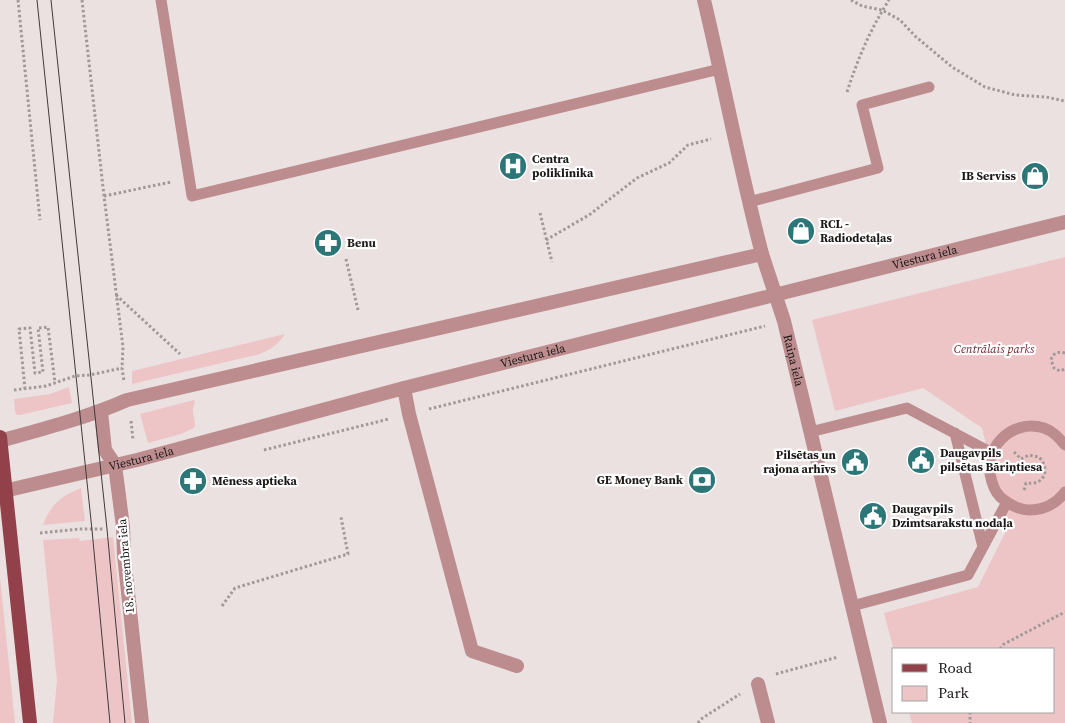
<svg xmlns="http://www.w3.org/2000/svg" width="1065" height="723" font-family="'Source Serif 4',serif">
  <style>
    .green { fill: #eec5c6 }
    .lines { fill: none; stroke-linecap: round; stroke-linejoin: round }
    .path { stroke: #a19999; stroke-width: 3; stroke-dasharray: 2.5 2.5; stroke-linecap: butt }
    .service { stroke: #bc8c8e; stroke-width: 11 }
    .minor { stroke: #bc8c8e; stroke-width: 14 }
    .tertiary { stroke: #bc8c8e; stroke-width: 14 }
    .primary { stroke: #924049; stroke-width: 14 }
    .tram { stroke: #403b3b; stroke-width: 1 }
    .labels { text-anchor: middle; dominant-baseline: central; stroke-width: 4.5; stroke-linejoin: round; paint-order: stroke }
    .poi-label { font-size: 12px; font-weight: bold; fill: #1d1919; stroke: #fff; text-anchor: start }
    .street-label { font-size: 12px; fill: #1d1919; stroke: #fff }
    .park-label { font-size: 12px; font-style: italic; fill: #702932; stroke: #fff }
  </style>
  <rect width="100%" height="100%" fill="#ebe1e1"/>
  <path class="green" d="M 1065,257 L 1065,723 L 912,723 L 909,712 L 1054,712 L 1054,649 L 894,649 L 894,651 L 884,613 L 978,587 L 1007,529 L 982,428 L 923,388 L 835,411 L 812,320 Z
    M 285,334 C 280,343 270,350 260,354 L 132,384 L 132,371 Z
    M 69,387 L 72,403 L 20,415 L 17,415 L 15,412 L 14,399 L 50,394 Z
    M 194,400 L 195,402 C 195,403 193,408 193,409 C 192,416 197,422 194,428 L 181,434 L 148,443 L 140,414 Z
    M 81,488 L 85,521 L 43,525 C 51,504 61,496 81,488 Z
    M 113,537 L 132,723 L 53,723 L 57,681 L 43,540 L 79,538 L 80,541 Z
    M 0,577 L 15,723 L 0,723 Z"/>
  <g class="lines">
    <path class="path" d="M 18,0 L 40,220
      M 82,0 L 104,196 L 123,347 L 122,368 L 124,381
      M 851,0 L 862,6 L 882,10 L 900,20 L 915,36 L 952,67 L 985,87 L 1015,95 L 1046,97 L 1065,101
      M 847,92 C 858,58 870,30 889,0
      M 104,196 L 171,182
      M 540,213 L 552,262
      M 546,240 L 589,215 L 637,178 L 669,163 L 688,145 L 711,139
      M 346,259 L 358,310
      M 116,295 L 180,354
      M 1065,353 C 1058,351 1053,353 1051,360 L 1054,368 L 1060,371 L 1065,369
      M 25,389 L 19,329 L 30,328 L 35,373 L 43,372 L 38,328 L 48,327 L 55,383
      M 14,390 L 46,386 L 75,376 L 90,375 L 122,368
      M 429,409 L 765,326
      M 131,421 L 133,440
      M 264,450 L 389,419
      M 1014,452 L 1021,459 L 1029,455 L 1039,457 C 1051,470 1044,486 1026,483 L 1024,491
      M 40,533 L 80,529 L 103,529
      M 222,606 L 235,588 L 348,554 L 341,517
      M 1000,649 L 1004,644 L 1065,612
      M 776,674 L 838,657
      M 970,712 L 970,723
      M 698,723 L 701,719 L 740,694"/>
    <path class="service" d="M 161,0 L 192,196 L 720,69
      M 749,202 L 878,168 L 862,105 L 929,87
      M 810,432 L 907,408 L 992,453
      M 955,433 L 983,547
      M 1065,445 C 1059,438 1053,431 1044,428 C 1011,418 981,449 992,482 C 994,489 998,496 1004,500 C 1012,506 1019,510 1029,510 C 1044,510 1056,504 1065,492
      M 852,606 L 968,575 L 1007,502"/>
    <path class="minor" d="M 704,0 C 724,84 740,170 762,254
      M 404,388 L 409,414 L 472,651 L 517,666
      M 101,412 L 105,450 L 115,465 L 123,527 L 124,555 L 142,723
      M 758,684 L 768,723"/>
    <g class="tertiary">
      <path id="s1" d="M 0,441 C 43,429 86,418 127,400 L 762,254 L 784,321 L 880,723"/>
      <path id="s2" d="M 0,492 L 137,460 L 404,388 L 1065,222"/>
    </g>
    <path class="primary" d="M 0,437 L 30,723"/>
    <path class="tram" d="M 37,0 L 92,530 L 110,723
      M 51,0 L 107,529 L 125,723"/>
  </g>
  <defs>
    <symbol id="hospital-disc" viewBox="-11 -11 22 22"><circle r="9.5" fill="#2d7677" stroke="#fff"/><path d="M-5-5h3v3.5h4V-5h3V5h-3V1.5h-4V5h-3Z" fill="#fff"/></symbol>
    <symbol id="shop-disc" viewBox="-11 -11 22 22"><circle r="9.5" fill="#2d7677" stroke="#fff"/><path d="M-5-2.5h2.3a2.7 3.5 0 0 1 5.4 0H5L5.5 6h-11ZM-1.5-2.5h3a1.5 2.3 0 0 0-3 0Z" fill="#fff"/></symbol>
    <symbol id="pharmacy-disc" viewBox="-11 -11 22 22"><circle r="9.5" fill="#2d7677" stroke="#fff"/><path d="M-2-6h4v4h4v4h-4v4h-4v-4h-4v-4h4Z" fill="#fff"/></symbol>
    <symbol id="civic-disc" viewBox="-11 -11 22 22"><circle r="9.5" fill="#2d7677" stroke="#fff"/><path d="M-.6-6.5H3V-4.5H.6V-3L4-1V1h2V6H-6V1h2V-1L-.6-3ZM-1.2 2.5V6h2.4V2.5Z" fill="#fff"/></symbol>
    <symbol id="bank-disc" viewBox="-11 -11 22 22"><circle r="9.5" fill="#2d7677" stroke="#fff"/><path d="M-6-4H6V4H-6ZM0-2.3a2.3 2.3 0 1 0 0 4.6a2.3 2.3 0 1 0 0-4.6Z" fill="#fff"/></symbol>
  </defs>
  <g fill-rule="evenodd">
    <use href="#hospital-disc" x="497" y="150" width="32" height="32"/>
    <use href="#shop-disc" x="1019" y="160" width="32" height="32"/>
    <use href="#shop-disc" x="785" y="215" width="32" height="32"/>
    <use href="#pharmacy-disc" x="312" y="227" width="32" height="32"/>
    <use href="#civic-disc" x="905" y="444" width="32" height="32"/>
    <use href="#civic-disc" x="839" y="446" width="32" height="32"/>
    <use href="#bank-disc" x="686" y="464" width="32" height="32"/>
    <use href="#pharmacy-disc" x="177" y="465" width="32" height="32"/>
    <use href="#civic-disc" x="857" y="500" width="32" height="32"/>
  </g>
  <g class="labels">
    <g class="poi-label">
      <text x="532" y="159">Centra<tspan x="532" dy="14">poliklīnika</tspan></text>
      <text x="1016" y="176" text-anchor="end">IB Serviss</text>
      <text x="820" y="224">RCL -<tspan x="820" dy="14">Radiodetaļas</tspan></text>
      <text x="347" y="243">Benu</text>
      <text x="940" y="453">Daugavpils<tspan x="940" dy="14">pilsētas Bāriņtiesa</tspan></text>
      <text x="836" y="455" text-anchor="end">Pilsētas un<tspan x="836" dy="14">rajona arhīvs</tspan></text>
      <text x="683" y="480" text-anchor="end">GE Money Bank</text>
      <text x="212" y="481">Mēness aptieka</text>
      <text x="892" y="509">Daugavpils<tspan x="892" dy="14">Dzimtsarakstu nodaļa</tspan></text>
    </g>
    <g class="street-label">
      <text stroke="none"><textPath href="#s2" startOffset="954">Viestura iela</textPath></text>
      <text stroke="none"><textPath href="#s2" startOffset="550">Viestura iela</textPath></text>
      <text stroke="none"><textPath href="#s1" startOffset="896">Raiņa iela</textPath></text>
      <text stroke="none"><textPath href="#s2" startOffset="145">Viestura iela</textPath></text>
      <text transform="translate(126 566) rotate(-95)">18. novembra iela</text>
    </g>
    <g class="park-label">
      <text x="994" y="349">Centrālais parks</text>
    </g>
  </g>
  <rect x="892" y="648" width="162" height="65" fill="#ffffff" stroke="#a5a3a3"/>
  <rect x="902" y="664" width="25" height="8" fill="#924049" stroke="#a5a3a3"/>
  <text x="938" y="673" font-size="15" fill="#1d1919">Road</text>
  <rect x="902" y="686" width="25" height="15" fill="#eec5c6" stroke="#a5a3a3"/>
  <text x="938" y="698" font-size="15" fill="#1d1919">Park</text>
</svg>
